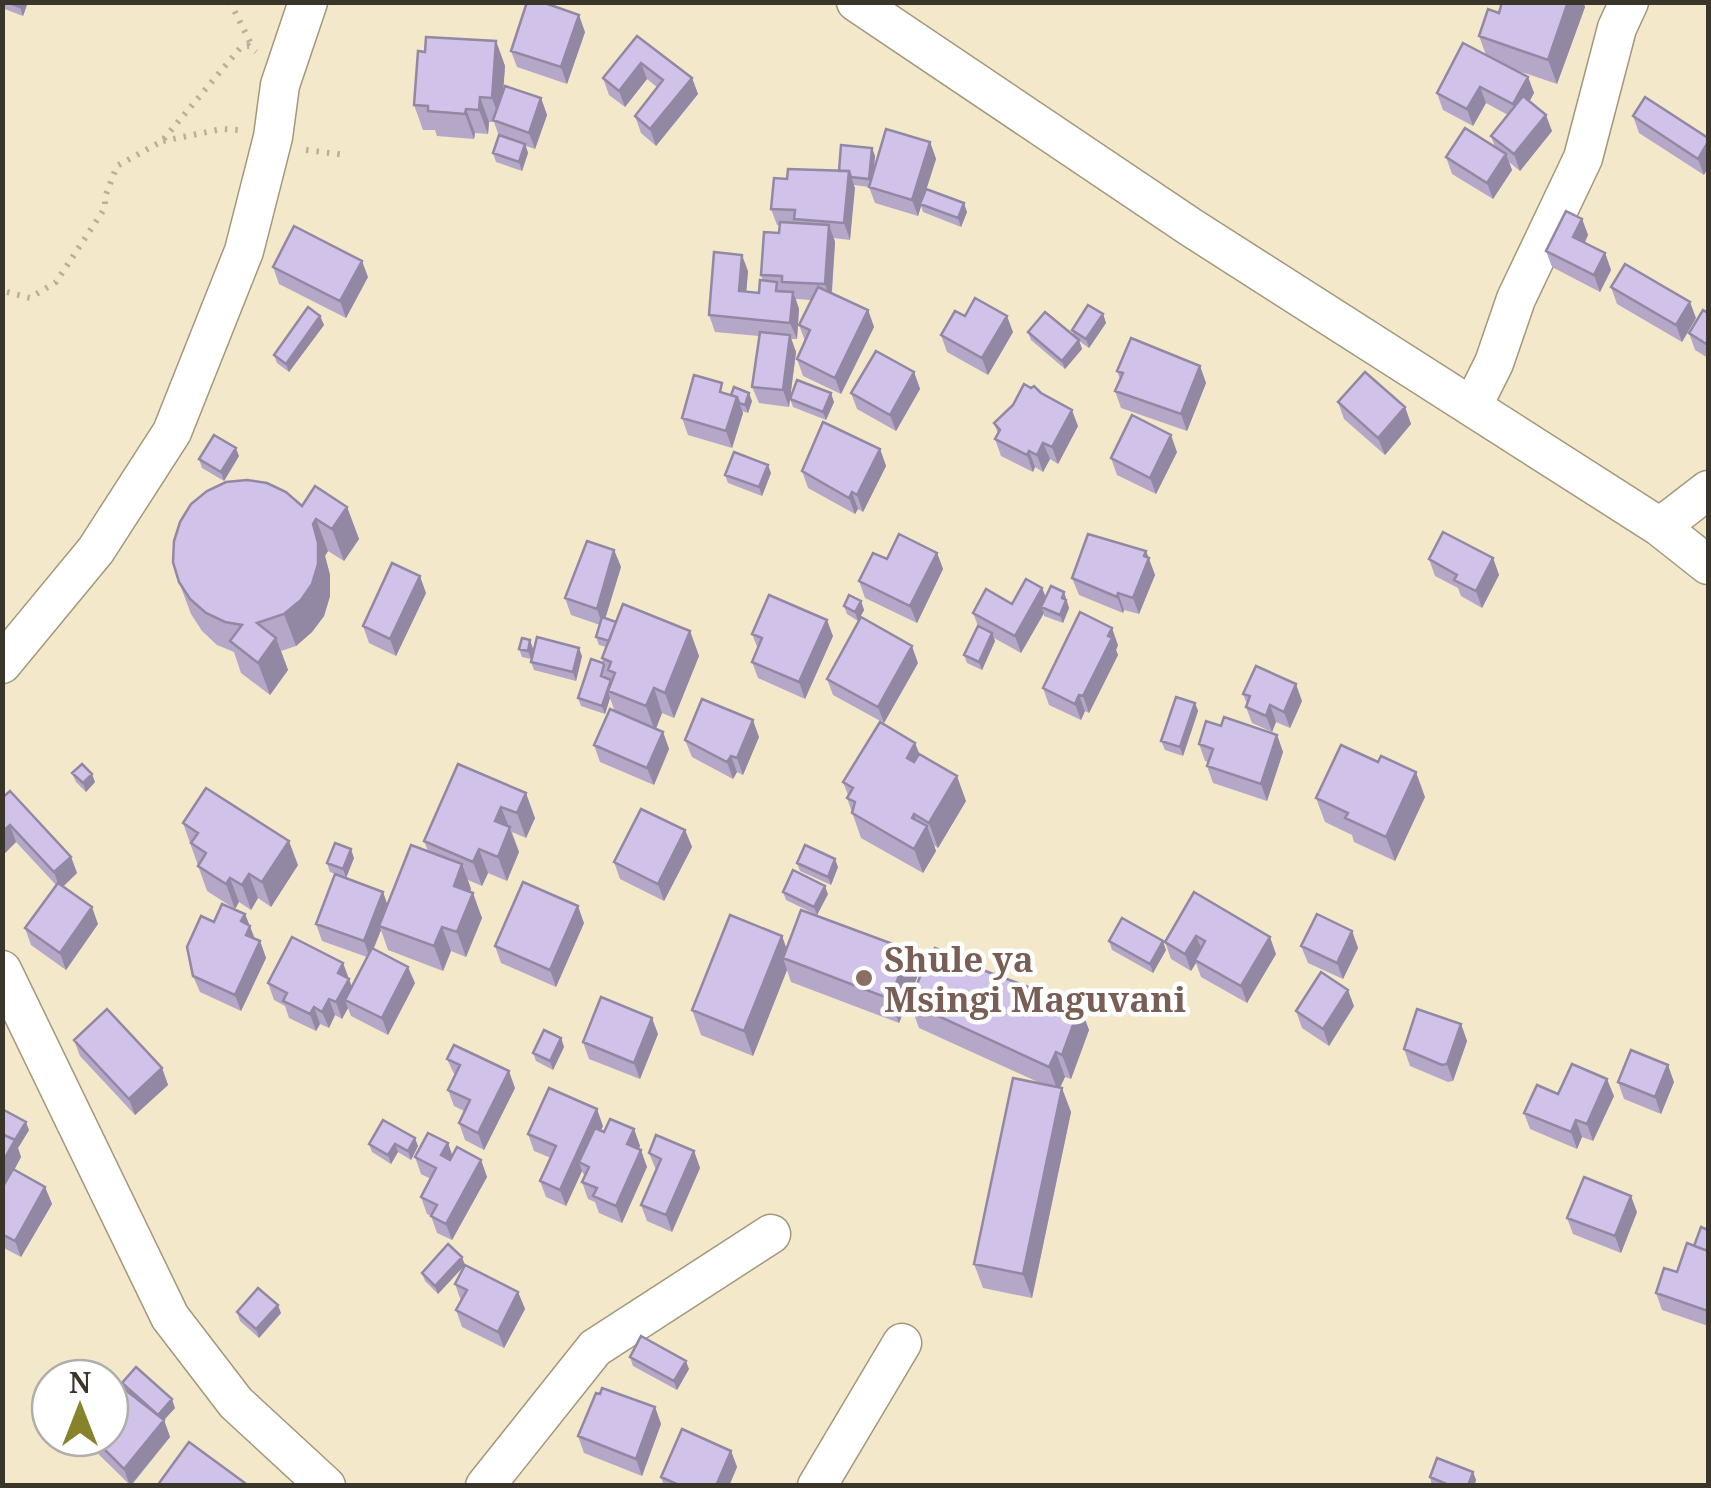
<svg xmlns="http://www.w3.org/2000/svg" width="1711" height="1488" font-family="'Noto Serif',serif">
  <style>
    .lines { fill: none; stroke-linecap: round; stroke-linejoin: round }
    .minor-casing { stroke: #a3977c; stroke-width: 41 }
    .path { stroke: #bab099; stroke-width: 6; stroke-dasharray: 2.5 8; stroke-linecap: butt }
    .minor { stroke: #fff; stroke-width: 38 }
    .wall { fill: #b4a7c8 }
    .shaded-wall { fill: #9288a3 }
    .building { fill: #d1c2e9; stroke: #9288a3; stroke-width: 2.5 }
    .education-dot { fill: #8d6e63; stroke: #fff; stroke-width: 4 }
    .labels { text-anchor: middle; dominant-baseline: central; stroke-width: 9; stroke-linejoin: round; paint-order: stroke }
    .education-label { font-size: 35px; font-weight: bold; fill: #785e54; stroke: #fff; text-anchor: start }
  </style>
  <rect width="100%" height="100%" fill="#f4e8cb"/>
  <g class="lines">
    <defs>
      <path id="minor" d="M 856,2 L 1192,228 L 1660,527 L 1708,565
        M 1472,407 L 1494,363 L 1516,299 L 1583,158 L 1617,28 L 1629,2
        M 1660,527 L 1708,490
        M 2,664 L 96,550 L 172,432 L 244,251 L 273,137 L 280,85 L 308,2
        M 2,970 L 170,1317 L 236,1403 L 326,1486
        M 485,1486 L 595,1348 L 771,1234
        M 817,1486 L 902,1343"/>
    </defs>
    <use href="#minor" class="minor-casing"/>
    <path class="path" d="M 230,2 L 252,46
      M 163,141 L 222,129 L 239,130
      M 306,150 L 346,155
      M 7,292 L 30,298 L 56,282 L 105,208 L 105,197 L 117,166 L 162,141 L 241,47 L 249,46 L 256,52"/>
    <use href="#minor" class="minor"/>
  </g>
  <path class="wall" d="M 2,2 L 28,2 L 23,16 L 2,8 Z
    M 1499,2 L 1583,2 L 1585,7 L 1557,84 L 1513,69 L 1528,77 L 1534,93 L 1529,102 L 1552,131 L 1520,171 L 1509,162 L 1512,170 L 1493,199 L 1452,174 L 1446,157 L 1495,147 L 1491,136 L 1508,115 L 1486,103 L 1473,126 L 1443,110 L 1437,93 L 1486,55 L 1479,36 L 1499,13 L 1501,8 Z
    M 585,32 L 567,84 L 517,67 L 511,51 Z
    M 637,36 L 692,78 L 698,94 L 656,146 L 641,133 L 635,116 L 657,87 L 647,79 L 625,107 L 609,95 L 603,78 Z
    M 496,41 L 505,66 L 503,91 L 541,98 L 547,115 L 535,149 L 526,146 L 528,153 L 522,171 L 496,162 L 493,153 L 499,136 L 494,122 L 489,122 L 488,134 L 475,133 L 474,139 L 437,136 L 435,130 L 423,130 L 414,105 L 425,52 Z
    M 1633,116 L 1708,138 L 1704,175 L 1639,133 Z
    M 930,142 L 936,159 L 926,189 L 967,212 L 961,227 L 923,212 L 921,206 L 918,216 L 875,203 L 869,187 L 854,185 L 850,240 L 834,238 L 835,242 L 832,293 L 868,310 L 874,327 L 841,394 L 803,376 L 797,359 L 805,341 L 799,325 L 811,300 L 796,299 L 799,309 L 797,339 L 791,339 L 796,352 L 790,398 L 834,402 L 826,420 L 793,407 L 790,399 L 789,407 L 759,403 L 752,387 L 759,336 L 715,332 L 709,315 L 748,271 L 746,292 L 759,293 L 763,281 L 761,275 L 779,233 L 780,225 L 777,225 L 771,209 L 787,179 L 839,171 L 872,148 L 875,156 L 874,170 Z
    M 1582,219 L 1588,235 L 1585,243 L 1605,253 L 1611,270 L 1600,292 L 1552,267 L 1546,251 Z
    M 273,267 L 368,277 L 346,318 L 279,284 Z
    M 1611,287 L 1696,318 L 1682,342 L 1617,304 Z
    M 1708,313 L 1708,358 L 1695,350 L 1689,333 Z
    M 1103,314 L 1106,323 L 1089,348 L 1079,341 L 1082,349 L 1065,369 L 1031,340 L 1028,332 L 1074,336 L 1072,330 Z
    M 320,316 L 324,325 L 289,372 L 277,363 L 274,355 Z
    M 965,316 L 1013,332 L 988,375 L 947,352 L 941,335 Z
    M 1200,366 L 1206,383 L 1187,431 L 1121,408 L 1115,391 L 1120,379 L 1117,371 Z
    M 914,372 L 920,389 L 896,431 L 857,409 L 851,393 Z
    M 725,393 L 752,401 L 748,413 L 742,411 L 743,413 L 732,448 L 688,435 L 682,418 Z
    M 1338,402 L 1405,407 L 1411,424 L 1385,455 L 1344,419 Z
    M 994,423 L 1078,426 L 1058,464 L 1050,459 L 1043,472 L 1035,467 L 1033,472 L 1001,456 L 995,439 L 998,434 Z
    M 880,449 L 886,466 L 863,512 L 858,509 L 855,514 L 808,488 L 802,471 Z
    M 1177,452 L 1156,494 L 1117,475 L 1111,458 Z
    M 239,456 L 224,481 L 202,468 L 199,459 Z
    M 771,473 L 762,496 L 728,483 L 725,475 Z
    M 302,506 L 347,507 L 359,539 L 344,561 L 328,551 L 325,556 L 330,575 L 330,596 L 324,616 L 312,632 L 296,646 L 281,651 L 288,670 L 270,695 L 241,673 L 234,652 L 217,645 L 202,631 L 191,614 L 179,582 Z
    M 614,550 L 621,567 L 605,618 L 616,622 L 690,631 L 699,656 L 674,718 L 662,713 L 656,729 L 663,732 L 669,749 L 654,785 L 600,762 L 594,745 L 615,712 L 610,698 L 605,714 L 581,706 L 578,698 L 603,663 L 602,658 L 606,647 L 599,645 L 596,637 L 600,625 L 571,615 L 565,598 Z
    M 1146,551 L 1155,575 L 1139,614 L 1124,610 L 1123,613 L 1079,595 L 1072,578 Z
    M 937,553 L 943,569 L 917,623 L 865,598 L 859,581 L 887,559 Z
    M 1493,558 L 1499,575 L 1482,608 L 1461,596 L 1458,588 L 1435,576 L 1429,559 Z
    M 1042,588 L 1046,597 L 1064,592 L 1069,608 L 1063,623 L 1044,616 L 1044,613 L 1021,653 L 994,638 L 995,641 L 982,670 L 967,663 L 964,655 L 978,626 L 973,613 L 1012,604 Z
    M 426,593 L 396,656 L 369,643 L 363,626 Z
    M 861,601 L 864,610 L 858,621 L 847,614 L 844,606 Z
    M 752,634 L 833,636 L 805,699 L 758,678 L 752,662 L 758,649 Z
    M 530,640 L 533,649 L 531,659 L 522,657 L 519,649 Z
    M 1118,645 L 1116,650 L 1118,655 L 1089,713 L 1085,711 L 1081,720 L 1049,705 L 1043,688 Z
    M 582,656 L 576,681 L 534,670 L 531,662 Z
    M 918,663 L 884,723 L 833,695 L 827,679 Z
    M 1243,694 L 1302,701 L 1290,728 L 1276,722 L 1272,732 L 1252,723 L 1246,707 L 1247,704 Z
    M 1195,703 L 1198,711 L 1183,756 L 1165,750 L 1161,741 Z
    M 1221,726 L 1277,735 L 1283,752 L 1267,801 L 1213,783 L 1207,766 L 1208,762 L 1205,761 L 1199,744 Z
    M 759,737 L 743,775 L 737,772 L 733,779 L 692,757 L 685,740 Z
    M 915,743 L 920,755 L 966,801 L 938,848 L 934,845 L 936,851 L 923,873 L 861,838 L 847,798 L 848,795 L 843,782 Z
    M 458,764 L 535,818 L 526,838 L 512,832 L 519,852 L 507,881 L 488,873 L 482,886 L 468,880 L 471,889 L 470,892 L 482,918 L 466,957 L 451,951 L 443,971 L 388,950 L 381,930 L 373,949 L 415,983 L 388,1035 L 351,1016 L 348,1008 L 342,1019 L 335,1015 L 329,1028 L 320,1024 L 316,1031 L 289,1018 L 285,1006 L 274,1000 L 268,983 L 343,963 L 352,987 L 367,957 L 322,941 L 316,924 L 383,892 L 387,905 L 428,851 L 424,841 Z
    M 72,773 L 95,782 L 86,792 L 76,782 Z
    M 1425,797 L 1395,861 L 1354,842 L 1352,835 L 1325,822 L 1316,798 Z
    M 2,798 L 71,857 L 77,873 L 63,887 L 98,924 L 66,970 L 31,945 L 25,928 L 56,885 L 16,842 L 4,854 L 2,853 Z
    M 183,823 L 298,865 L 271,907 L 258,898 L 251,910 L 239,902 L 235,909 L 207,891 Z
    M 685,830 L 692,847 L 664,901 L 620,879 L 614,862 Z
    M 354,858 L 346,878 L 330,872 L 327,863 Z
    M 797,863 L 838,867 L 831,885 L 800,871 Z
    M 783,892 L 828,894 L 817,915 L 786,900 Z
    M 1194,892 L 1276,954 L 1247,1003 L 1201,977 L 1196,963 L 1191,971 L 1171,959 L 1165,942 Z
    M 245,914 L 255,939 L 260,941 L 266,958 L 241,1011 L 200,992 L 193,976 L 214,922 Z
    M 584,923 L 556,987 L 501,963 L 495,946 Z
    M 1352,931 L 1358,948 L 1343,979 L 1308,963 L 1301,946 Z
    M 782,936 L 786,948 L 918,975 L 899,1023 L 791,982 L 787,970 L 753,1056 L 701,1035 L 692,1010 Z
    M 1109,941 L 1166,950 L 1153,973 L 1112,950 Z
    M 980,969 L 1080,1006 L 1089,1030 L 1071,1079 L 1065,1077 L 1060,1087 L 1071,1112 L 1032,1298 L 983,1288 L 974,1264 L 1040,1083 L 919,1028 L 910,1003 Z
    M 1354,1006 L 1329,1046 L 1302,1028 L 1296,1011 Z
    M 1461,1024 L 1467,1041 L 1453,1081 L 1448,1082 L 1410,1066 L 1404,1049 Z
    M 658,1034 L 640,1079 L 589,1059 L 583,1042 Z
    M 561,1038 L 564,1047 L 553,1070 L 536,1061 L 533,1053 Z
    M 74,1040 L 162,1068 L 168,1085 L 135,1115 L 80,1056 Z
    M 447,1059 L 515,1088 L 484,1150 L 465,1140 L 459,1123 L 464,1111 L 454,1106 L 448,1090 L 455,1076 Z
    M 1618,1082 L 1674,1082 L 1661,1114 L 1624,1099 Z
    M 1558,1094 L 1614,1096 L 1593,1141 L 1582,1137 L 1577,1149 L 1530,1129 L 1524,1113 Z
    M 2,1109 L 29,1130 L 18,1148 L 21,1157 L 14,1170 L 45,1187 L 52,1204 L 21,1257 L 2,1247 Z
    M 383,1120 L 418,1146 L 411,1160 L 398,1152 L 391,1164 L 372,1152 L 369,1144 Z
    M 603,1126 L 601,1130 L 604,1132 L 634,1129 L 640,1146 L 638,1149 L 647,1167 L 622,1223 L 599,1213 L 595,1202 L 588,1199 L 582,1182 L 585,1177 L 582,1171 L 566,1206 L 546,1197 L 540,1181 L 551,1158 L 534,1151 L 528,1134 Z
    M 448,1143 L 452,1156 L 481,1160 L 487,1177 L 452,1240 L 437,1233 L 431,1216 L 427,1214 L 421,1197 L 431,1179 L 421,1174 L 415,1157 Z
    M 694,1151 L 700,1168 L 672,1232 L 647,1221 L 641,1205 L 656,1170 L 649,1153 Z
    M 1637,1212 L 1621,1253 L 1573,1234 L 1567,1218 Z
    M 1708,1230 L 1708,1326 L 1662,1310 L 1656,1293 L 1677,1272 L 1694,1246 Z
    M 465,1265 L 518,1292 L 525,1309 L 504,1348 L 462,1327 L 456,1310 L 461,1301 L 455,1284 L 464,1266 L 438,1294 L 425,1281 L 422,1273 Z
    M 237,1312 L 281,1313 L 259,1338 L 240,1321 Z
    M 630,1357 L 689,1369 L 677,1390 L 633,1366 Z
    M 122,1383 L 175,1408 L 164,1420 L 170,1437 L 131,1486 L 82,1438 L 110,1438 L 124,1389 Z
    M 655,1407 L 661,1424 L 642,1476 L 584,1453 L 578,1436 Z
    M 731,1451 L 737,1467 L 729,1486 L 664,1486 L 661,1477 Z
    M 1473,1472 L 1476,1480 L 1474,1486 L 1432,1486 L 1430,1477 Z"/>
  <path class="shaded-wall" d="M 22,2 L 28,2 L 23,16 L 20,7 Z
    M 1568,2 L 1583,2 L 1585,7 L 1557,84 L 1548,60 Z
    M 579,15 L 585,32 L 567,84 L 561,67 Z
    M 496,41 L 505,66 L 501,123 L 492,98 Z
    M 641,63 L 647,79 L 625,107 L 619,91 Z
    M 1528,77 L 1534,93 L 1519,121 L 1513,104 Z
    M 692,78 L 698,94 L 656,146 L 650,129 Z
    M 1480,87 L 1486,103 L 1473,126 L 1467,109 Z
    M 480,97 L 489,122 L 488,134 L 479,110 Z
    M 541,98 L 547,115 L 535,149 L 529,133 Z
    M 466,109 L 475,133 L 474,139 L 465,114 Z
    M 1546,115 L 1552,131 L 1520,171 L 1514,154 Z
    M 930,142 L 936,159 L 918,216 L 912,200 Z
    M 1708,142 L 1708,168 L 1704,175 L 1698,159 Z
    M 525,144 L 528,153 L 522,171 L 519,162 Z
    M 872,148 L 875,156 L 872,187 L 869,179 Z
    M 1506,154 L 1512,170 L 1493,199 L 1487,183 Z
    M 849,171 L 855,188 L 850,240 L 844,223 Z
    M 964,203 L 967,212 L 961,227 L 958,218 Z
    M 1582,219 L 1588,235 L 1579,253 L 1573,237 Z
    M 829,225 L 835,242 L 831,301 L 825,284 Z
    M 1605,253 L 1611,270 L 1600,292 L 1594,275 Z
    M 742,255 L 748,271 L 745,308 L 739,291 Z
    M 362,261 L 368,277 L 346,318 L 340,301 Z
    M 793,292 L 799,309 L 797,339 L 790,323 Z
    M 1690,302 L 1696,318 L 1682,342 L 1676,325 Z
    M 868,310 L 874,327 L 841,394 L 835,378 Z
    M 1103,314 L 1106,323 L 1089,348 L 1086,339 Z
    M 320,316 L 324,325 L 289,372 L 286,364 Z
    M 1007,316 L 1013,332 L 988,375 L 982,358 Z
    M 790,335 L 796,352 L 789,407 L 783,390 Z
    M 1079,340 L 1082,349 L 1065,369 L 1062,361 Z
    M 1200,366 L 1206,383 L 1187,431 L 1181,414 Z
    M 914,372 L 920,389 L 896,431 L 890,415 Z
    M 749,393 L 752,401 L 748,413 L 745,405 Z
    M 831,393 L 834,402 L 826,420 L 823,412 Z
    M 737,397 L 743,413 L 732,448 L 726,431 Z
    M 1405,407 L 1411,424 L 1385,455 L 1378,438 Z
    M 1072,410 L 1078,426 L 1058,464 L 1052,447 Z
    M 1171,435 L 1177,452 L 1156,494 L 1150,478 Z
    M 1043,443 L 1050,459 L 1043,472 L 1037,455 Z
    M 236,448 L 239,456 L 224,481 L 221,472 Z
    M 880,449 L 886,466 L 863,512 L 857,495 Z
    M 1029,451 L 1035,467 L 1033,472 L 1027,455 Z
    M 768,465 L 771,473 L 762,496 L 759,487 Z
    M 852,492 L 858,509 L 855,514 L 849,498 Z
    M 347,507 L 359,539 L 344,561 L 332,529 Z
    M 316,519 L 328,551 L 325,556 L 330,575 L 330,596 L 324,616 L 312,632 L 296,646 L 284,614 L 313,524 Z
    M 614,550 L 621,567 L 603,626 L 597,609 Z
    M 1146,551 L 1155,575 L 1139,614 L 1133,598 Z
    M 937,553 L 943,569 L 917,623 L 910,606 Z
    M 1493,558 L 1499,575 L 1482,608 L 1476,591 Z
    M 420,576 L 426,593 L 396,656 L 390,639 Z
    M 1042,588 L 1048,604 L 1041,607 L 1044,613 L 1021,653 L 1015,636 Z
    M 1064,592 L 1069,608 L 1063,623 L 1060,615 L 1062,598 Z
    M 1118,593 L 1124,610 L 1123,613 L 1117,597 Z
    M 861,601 L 864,610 L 858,621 L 855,612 Z
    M 827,620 L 833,636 L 805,699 L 799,682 Z
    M 1112,628 L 1118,645 L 1116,650 L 1118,655 L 1089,713 L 1083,696 Z
    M 690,631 L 699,656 L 674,718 L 665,693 Z
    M 992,633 L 995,641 L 982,670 L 979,662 Z
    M 276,638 L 288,670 L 270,695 L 258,663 Z
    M 530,640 L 533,649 L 531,659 L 528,651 Z
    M 912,646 L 918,663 L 884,723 L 878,707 Z
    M 579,648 L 582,656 L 576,681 L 573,672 Z
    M 1296,684 L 1302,701 L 1290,728 L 1284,712 Z
    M 654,688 L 662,713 L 655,731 L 646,706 Z
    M 608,691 L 610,698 L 605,714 L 602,706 Z
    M 1079,695 L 1085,711 L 1081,720 L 1075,704 Z
    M 1195,703 L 1198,711 L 1183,756 L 1180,747 Z
    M 1270,705 L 1276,722 L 1272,732 L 1266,716 Z
    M 753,720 L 759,737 L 743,775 L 737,758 Z
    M 663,732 L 669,749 L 654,785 L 647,768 Z
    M 1277,735 L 1283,752 L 1267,801 L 1261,784 Z
    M 915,743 L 924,767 L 907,758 Z
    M 731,756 L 737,772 L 733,779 L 727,762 Z
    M 1416,772 L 1425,797 L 1395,861 L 1386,837 Z
    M 92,774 L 95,782 L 86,792 L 83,783 Z
    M 957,776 L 966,801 L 938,848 L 929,823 Z
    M 526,793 L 535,818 L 526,838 L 517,813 Z
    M 501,807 L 519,852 L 507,881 L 498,857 L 495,821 Z
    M 914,814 L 922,835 L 927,826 L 936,851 L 923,873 L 914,849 L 912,818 Z
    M 10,825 L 16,842 L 4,854 L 2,832 Z
    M 685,830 L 692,847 L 664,901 L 658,884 Z
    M 289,841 L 298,865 L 271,907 L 262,882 Z
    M 351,849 L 354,858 L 346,878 L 343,869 Z
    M 479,849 L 488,873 L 482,886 L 473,862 Z
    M 71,857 L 77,873 L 60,889 L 54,872 Z
    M 835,859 L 838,867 L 831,885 L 828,877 Z
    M 462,864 L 471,889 L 463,910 L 454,886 Z
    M 249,874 L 258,898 L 251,910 L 242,885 Z
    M 230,878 L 239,902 L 235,909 L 226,884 Z
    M 825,886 L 828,894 L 817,915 L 814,907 Z
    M 383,892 L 389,909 L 379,926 L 381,930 L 370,958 L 364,941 Z
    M 473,893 L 482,918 L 466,957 L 457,932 Z
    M 578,906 L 584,923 L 556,987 L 550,970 Z
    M 92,907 L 98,924 L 66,970 L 60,953 Z
    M 245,914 L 256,942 L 252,951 L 241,921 Z
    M 442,927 L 451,951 L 443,971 L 434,946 Z
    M 1352,931 L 1358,948 L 1343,979 L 1337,963 Z
    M 782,936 L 791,961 L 783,958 L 787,970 L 753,1056 L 744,1031 Z
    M 1196,936 L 1203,952 L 1195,960 L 1196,963 L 1191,971 L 1185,954 Z
    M 1270,937 L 1276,954 L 1247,1003 L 1241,986 Z
    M 260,941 L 266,958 L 241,1011 L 235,995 Z
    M 1163,941 L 1166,950 L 1153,973 L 1150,964 Z
    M 909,950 L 918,975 L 899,1023 L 890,999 Z
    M 343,963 L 355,996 L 345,1000 L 348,1008 L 342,1019 L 336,1002 L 338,973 Z
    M 408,967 L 415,983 L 388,1035 L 382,1018 Z
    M 1348,990 L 1354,1006 L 1329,1046 L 1323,1029 Z
    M 329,999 L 335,1015 L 329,1028 L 322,1012 Z
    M 1080,1006 L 1089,1030 L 1071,1079 L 1062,1055 Z
    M 314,1007 L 320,1024 L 316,1031 L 310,1014 Z
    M 652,1018 L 658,1034 L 640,1079 L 634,1063 Z
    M 1461,1024 L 1467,1041 L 1453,1081 L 1447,1064 Z
    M 561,1038 L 564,1047 L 553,1070 L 550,1061 Z
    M 1056,1052 L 1065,1077 L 1058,1092 L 1049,1067 Z
    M 1668,1065 L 1674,1082 L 1661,1114 L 1655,1097 Z
    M 162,1068 L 168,1085 L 135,1115 L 129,1099 Z
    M 509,1071 L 515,1088 L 484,1150 L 478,1133 Z
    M 1607,1079 L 1614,1096 L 1593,1141 L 1587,1124 Z
    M 1062,1088 L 1071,1112 L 1032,1298 L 1023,1274 Z
    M 597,1109 L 603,1126 L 585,1165 L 579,1162 L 582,1171 L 566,1206 L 560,1190 Z
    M 1576,1120 L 1582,1137 L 1577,1149 L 1571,1132 Z
    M 26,1122 L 29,1130 L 18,1148 L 21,1157 L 3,1191 L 2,1163 Z
    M 634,1129 L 640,1146 L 633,1161 L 627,1144 Z
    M 415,1138 L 418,1146 L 411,1160 L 408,1151 Z
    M 448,1143 L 454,1160 L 441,1155 Z
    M 395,1144 L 398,1152 L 391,1164 L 388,1155 Z
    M 641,1150 L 647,1167 L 622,1223 L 616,1206 Z
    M 694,1151 L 700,1168 L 672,1232 L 666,1215 Z
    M 481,1160 L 487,1177 L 452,1240 L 446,1224 Z
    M 45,1187 L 52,1204 L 21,1257 L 15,1241 Z
    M 1631,1196 L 1637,1212 L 1621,1253 L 1615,1236 Z
    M 462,1257 L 465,1265 L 438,1294 L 435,1286 Z
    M 518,1292 L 525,1309 L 504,1348 L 498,1332 Z
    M 278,1305 L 281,1313 L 259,1338 L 256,1329 Z
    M 686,1361 L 689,1369 L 677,1390 L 674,1381 Z
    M 172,1399 L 175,1408 L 164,1420 L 170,1437 L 130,1486 L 124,1469 L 158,1415 Z
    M 655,1407 L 661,1424 L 642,1476 L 636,1459 Z
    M 731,1451 L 737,1467 L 729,1486 L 716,1486 Z
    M 1473,1472 L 1476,1480 L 1474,1486 L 1468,1486 Z"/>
  <path class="building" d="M 7,2 L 22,2 L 20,7 Z
    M 527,2 L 542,2 L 579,15 L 561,67 L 511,51 Z
    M 1502,2 L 1568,2 L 1548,60 L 1479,36 L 1488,9 L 1499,13 Z
    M 637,36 L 692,78 L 650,129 L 635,116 L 663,80 L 641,63 L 619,91 L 603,78 Z
    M 426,37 L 496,41 L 492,98 L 480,97 L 479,110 L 466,109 L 465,114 L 428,111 L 428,106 L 414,105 L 418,51 L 425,52 Z
    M 1463,43 L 1528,77 L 1513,104 L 1480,87 L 1467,109 L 1437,93 Z
    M 505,86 L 541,98 L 529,133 L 493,120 Z
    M 1523,96 L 1546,115 L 1514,154 L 1491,136 Z
    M 1645,97 L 1708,138 L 1708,142 L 1698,159 L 1633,116 Z
    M 1465,128 L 1506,154 L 1487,183 L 1446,157 Z
    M 886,129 L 930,142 L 912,200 L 869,187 Z
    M 499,135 L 525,144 L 519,162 L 493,153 Z
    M 841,145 L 872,148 L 869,179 L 851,177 L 849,171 L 839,171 Z
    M 788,169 L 849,171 L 844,223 L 794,219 L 795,210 L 771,209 L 774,178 L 787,179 Z
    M 926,189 L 964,203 L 958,218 L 920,204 Z
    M 1566,211 L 1582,219 L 1573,237 L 1605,253 L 1594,275 L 1546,251 Z
    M 780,222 L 829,225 L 825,284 L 782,282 L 782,276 L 761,275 L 764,232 L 779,233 Z
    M 294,226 L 362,261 L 340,301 L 273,267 Z
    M 714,252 L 742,255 L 739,291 L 759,293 L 760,280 L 777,282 L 776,291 L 793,292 L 790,323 L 709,315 Z
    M 1625,264 L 1690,302 L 1676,325 L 1611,287 Z
    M 818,287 L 868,310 L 835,378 L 797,359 L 810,330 L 799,325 Z
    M 975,298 L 1007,316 L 982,358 L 941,335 L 955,311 L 965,316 Z
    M 1088,305 L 1103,314 L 1086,339 L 1072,330 Z
    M 308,307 L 320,316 L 286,364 L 274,355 Z
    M 1703,310 L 1708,313 L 1708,345 L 1689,333 Z
    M 1045,312 L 1079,340 L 1062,361 L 1028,332 Z
    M 760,332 L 790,335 L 783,390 L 752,387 Z
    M 1131,338 L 1200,366 L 1181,414 L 1115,391 L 1123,373 L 1117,371 Z
    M 876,351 L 914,372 L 890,415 L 851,393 Z
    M 1365,372 L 1405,407 L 1378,438 L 1338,402 Z
    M 694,375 L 722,383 L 720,392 L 737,397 L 726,431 L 682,418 Z
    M 797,380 L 831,393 L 823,412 L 790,399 Z
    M 1024,384 L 1031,388 L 1034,386 L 1041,393 L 1072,410 L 1052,447 L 1043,443 L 1037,455 L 1029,451 L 1027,455 L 995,439 L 1000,430 L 994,423 L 1013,405 Z
    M 734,387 L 749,393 L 745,405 L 739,403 L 737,397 L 731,395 Z
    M 1132,415 L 1171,435 L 1150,478 L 1111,458 Z
    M 823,422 L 880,449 L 857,495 L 852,492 L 849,498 L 802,471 Z
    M 214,435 L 236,448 L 221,472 L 199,459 Z
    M 734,452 L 768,465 L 759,487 L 725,475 Z
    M 247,480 L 267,483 L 286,492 L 302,506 L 315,486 L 347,507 L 332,529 L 316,519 L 313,524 L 318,543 L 318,564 L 312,584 L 301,600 L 284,614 L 257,623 L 276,638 L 258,663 L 230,641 L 242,625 L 225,622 L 206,613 L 190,599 L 179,582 L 173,562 L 174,541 L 180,522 L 191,504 L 207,491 L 226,482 Z
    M 1443,532 L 1493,558 L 1476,591 L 1454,580 L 1457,575 L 1429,559 Z
    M 899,534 L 937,553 L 910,606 L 859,581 L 873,553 L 887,559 Z
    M 1088,534 L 1146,551 L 1144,556 L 1149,558 L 1133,598 L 1118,593 L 1117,597 L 1072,578 Z
    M 587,541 L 614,550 L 597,609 L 565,598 Z
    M 392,563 L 420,576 L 390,639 L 363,626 Z
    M 1026,579 L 1042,588 L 1015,636 L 973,613 L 986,589 L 1012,604 Z
    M 1051,586 L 1064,592 L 1062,598 L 1066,600 L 1060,615 L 1041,607 Z
    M 769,595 L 827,620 L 799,682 L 752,662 L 762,638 L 752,634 Z
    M 849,595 L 861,601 L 855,612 L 844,606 Z
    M 623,604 L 690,631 L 665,693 L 654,688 L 646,706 L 608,691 L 615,673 L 608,670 L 611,662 L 602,658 Z
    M 1080,612 L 1112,628 L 1108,636 L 1112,638 L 1083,696 L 1079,695 L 1075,704 L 1043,688 Z
    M 602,617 L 616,622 L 609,641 L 596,637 Z
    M 861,617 L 912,646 L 878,707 L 827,679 Z
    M 978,626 L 992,633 L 979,662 L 964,655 Z
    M 537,637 L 579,648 L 573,672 L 531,662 Z
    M 522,638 L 530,640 L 528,651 L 519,649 Z
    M 591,659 L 603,663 L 604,665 L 601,676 L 611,680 L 602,706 L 578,698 Z
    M 1256,666 L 1296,684 L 1284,712 L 1270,705 L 1266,716 L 1246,707 L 1250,696 L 1243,694 Z
    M 1176,697 L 1195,703 L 1180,747 L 1161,741 Z
    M 702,699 L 753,720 L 737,758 L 731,756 L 727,762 L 685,740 Z
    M 610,709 L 663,732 L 647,768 L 594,745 Z
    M 1224,717 L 1277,735 L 1261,784 L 1207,766 L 1213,749 L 1199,744 L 1206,721 L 1221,726 Z
    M 880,722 L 915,743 L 907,758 L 914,762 L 919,754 L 957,776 L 929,823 L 914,814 L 912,818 L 927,826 L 914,849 L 852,813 L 855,802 L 847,798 L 853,788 L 843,782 Z
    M 1341,745 L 1378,762 L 1381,756 L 1416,772 L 1386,837 L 1345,818 L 1348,813 L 1316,798 Z
    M 82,764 L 92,774 L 83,783 L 72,773 Z
    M 458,764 L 526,793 L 517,813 L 501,807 L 495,821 L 510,827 L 498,857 L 479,849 L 473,862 L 424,841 Z
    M 206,788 L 289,841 L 262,882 L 249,874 L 242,885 L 230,878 L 226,884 L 198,866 L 206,853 L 191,843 L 198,833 L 183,823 Z
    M 10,791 L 71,857 L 54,872 L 10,825 L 2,832 L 2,798 Z
    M 641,809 L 685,830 L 658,884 L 614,862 Z
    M 335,843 L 351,849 L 343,869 L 327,863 Z
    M 411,845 L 462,864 L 454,886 L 473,893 L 457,932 L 442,927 L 434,946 L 379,926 Z
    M 805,845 L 835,859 L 828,877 L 797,863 Z
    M 793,870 L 825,886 L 814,907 L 783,892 Z
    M 335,874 L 383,892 L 364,941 L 316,924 Z
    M 523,882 L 578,906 L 550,970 L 495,946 Z
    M 58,883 L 92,907 L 60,953 L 25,928 Z
    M 1194,892 L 1270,937 L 1241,986 L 1195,960 L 1205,941 L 1196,936 L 1185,954 L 1165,942 Z
    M 222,904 L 245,914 L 241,921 L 250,926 L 246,935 L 260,941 L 235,995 L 193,976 L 187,947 L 201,916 L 214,922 Z
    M 801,910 L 909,950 L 890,999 L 783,958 Z
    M 1317,914 L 1352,931 L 1337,963 L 1301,946 Z
    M 730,915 L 782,936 L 744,1031 L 692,1010 Z
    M 1122,918 L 1163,941 L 1150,964 L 1109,941 Z
    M 292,937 L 343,963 L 338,973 L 349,979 L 336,1002 L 329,999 L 322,1012 L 314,1007 L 310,1014 L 283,1001 L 287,993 L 268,983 Z
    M 372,948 L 408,967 L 382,1018 L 345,1000 Z
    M 935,948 L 980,969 L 1080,1006 L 1062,1055 L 1056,1052 L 1049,1067 L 910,1003 L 930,950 L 933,952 Z
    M 1321,972 L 1348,990 L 1323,1029 L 1296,1011 Z
    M 601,997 L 652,1018 L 634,1063 L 583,1042 Z
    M 107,1009 L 162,1068 L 129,1099 L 74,1040 Z
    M 1417,1009 L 1461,1024 L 1447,1064 L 1442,1065 L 1404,1049 Z
    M 544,1030 L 561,1038 L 550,1061 L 533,1053 Z
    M 454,1045 L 509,1071 L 478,1133 L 459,1123 L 470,1100 L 448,1090 L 460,1065 L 447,1059 Z
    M 1631,1050 L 1668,1065 L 1655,1097 L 1618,1082 Z
    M 1572,1064 L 1607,1079 L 1587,1124 L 1576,1120 L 1571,1132 L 1524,1113 L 1537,1085 L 1558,1094 Z
    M 1013,1078 L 1062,1088 L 1023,1274 L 974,1264 Z
    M 549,1088 L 597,1109 L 560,1190 L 540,1181 L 556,1146 L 528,1134 Z
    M 2,1109 L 26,1122 L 15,1140 L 2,1134 Z
    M 610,1119 L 634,1129 L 627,1144 L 641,1150 L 616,1206 L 593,1196 L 597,1188 L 582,1182 L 589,1167 L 579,1162 L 595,1128 L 604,1132 Z
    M 383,1120 L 415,1138 L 408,1151 L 395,1144 L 388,1155 L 369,1144 Z
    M 428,1133 L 448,1143 L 441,1155 L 450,1160 L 457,1147 L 481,1160 L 446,1224 L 431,1216 L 437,1205 L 421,1197 L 436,1168 L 415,1157 Z
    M 2,1134 L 15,1140 L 2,1163 Z
    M 656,1135 L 694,1151 L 666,1215 L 641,1205 L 661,1159 L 649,1153 Z
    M 13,1169 L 45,1187 L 15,1241 L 2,1234 L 2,1188 Z
    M 1584,1177 L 1631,1196 L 1615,1236 L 1567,1218 Z
    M 1701,1227 L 1708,1230 L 1708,1251 L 1694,1246 Z
    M 1687,1243 L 1708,1251 L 1708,1311 L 1656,1293 L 1664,1268 L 1677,1272 Z
    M 448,1244 L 462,1257 L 435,1286 L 422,1273 Z
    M 465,1265 L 518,1292 L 498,1332 L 456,1310 L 467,1290 L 455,1284 Z
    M 258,1288 L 278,1305 L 256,1329 L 237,1312 Z
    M 641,1336 L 686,1361 L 674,1381 L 630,1357 Z
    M 96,1367 L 164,1420 L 124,1469 L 93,1438 L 110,1438 L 110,1378 L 87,1378 Z
    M 136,1367 L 172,1399 L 158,1415 L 122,1383 Z
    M 602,1388 L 655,1407 L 636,1459 L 578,1436 L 596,1393 L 600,1394 Z
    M 682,1429 L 731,1451 L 716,1486 L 681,1486 L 661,1477 Z
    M 189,1442 L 249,1486 L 157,1486 Z
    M 1437,1458 L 1473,1472 L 1468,1486 L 1451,1486 L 1430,1477 Z"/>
  <circle class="education-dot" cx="864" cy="978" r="10"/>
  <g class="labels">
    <g class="education-label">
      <text x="884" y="958">Shule ya<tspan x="884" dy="40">Msingi Maguvani</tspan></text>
    </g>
  </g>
  <rect width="1711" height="1488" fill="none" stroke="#3a352a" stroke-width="10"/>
  <g transform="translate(80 1408)"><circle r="48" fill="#ffffff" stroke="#b0aeaa" stroke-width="2.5"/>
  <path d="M0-8L18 38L0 25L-18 38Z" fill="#86832b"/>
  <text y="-15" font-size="28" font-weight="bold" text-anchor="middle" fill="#3a352a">N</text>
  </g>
</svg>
